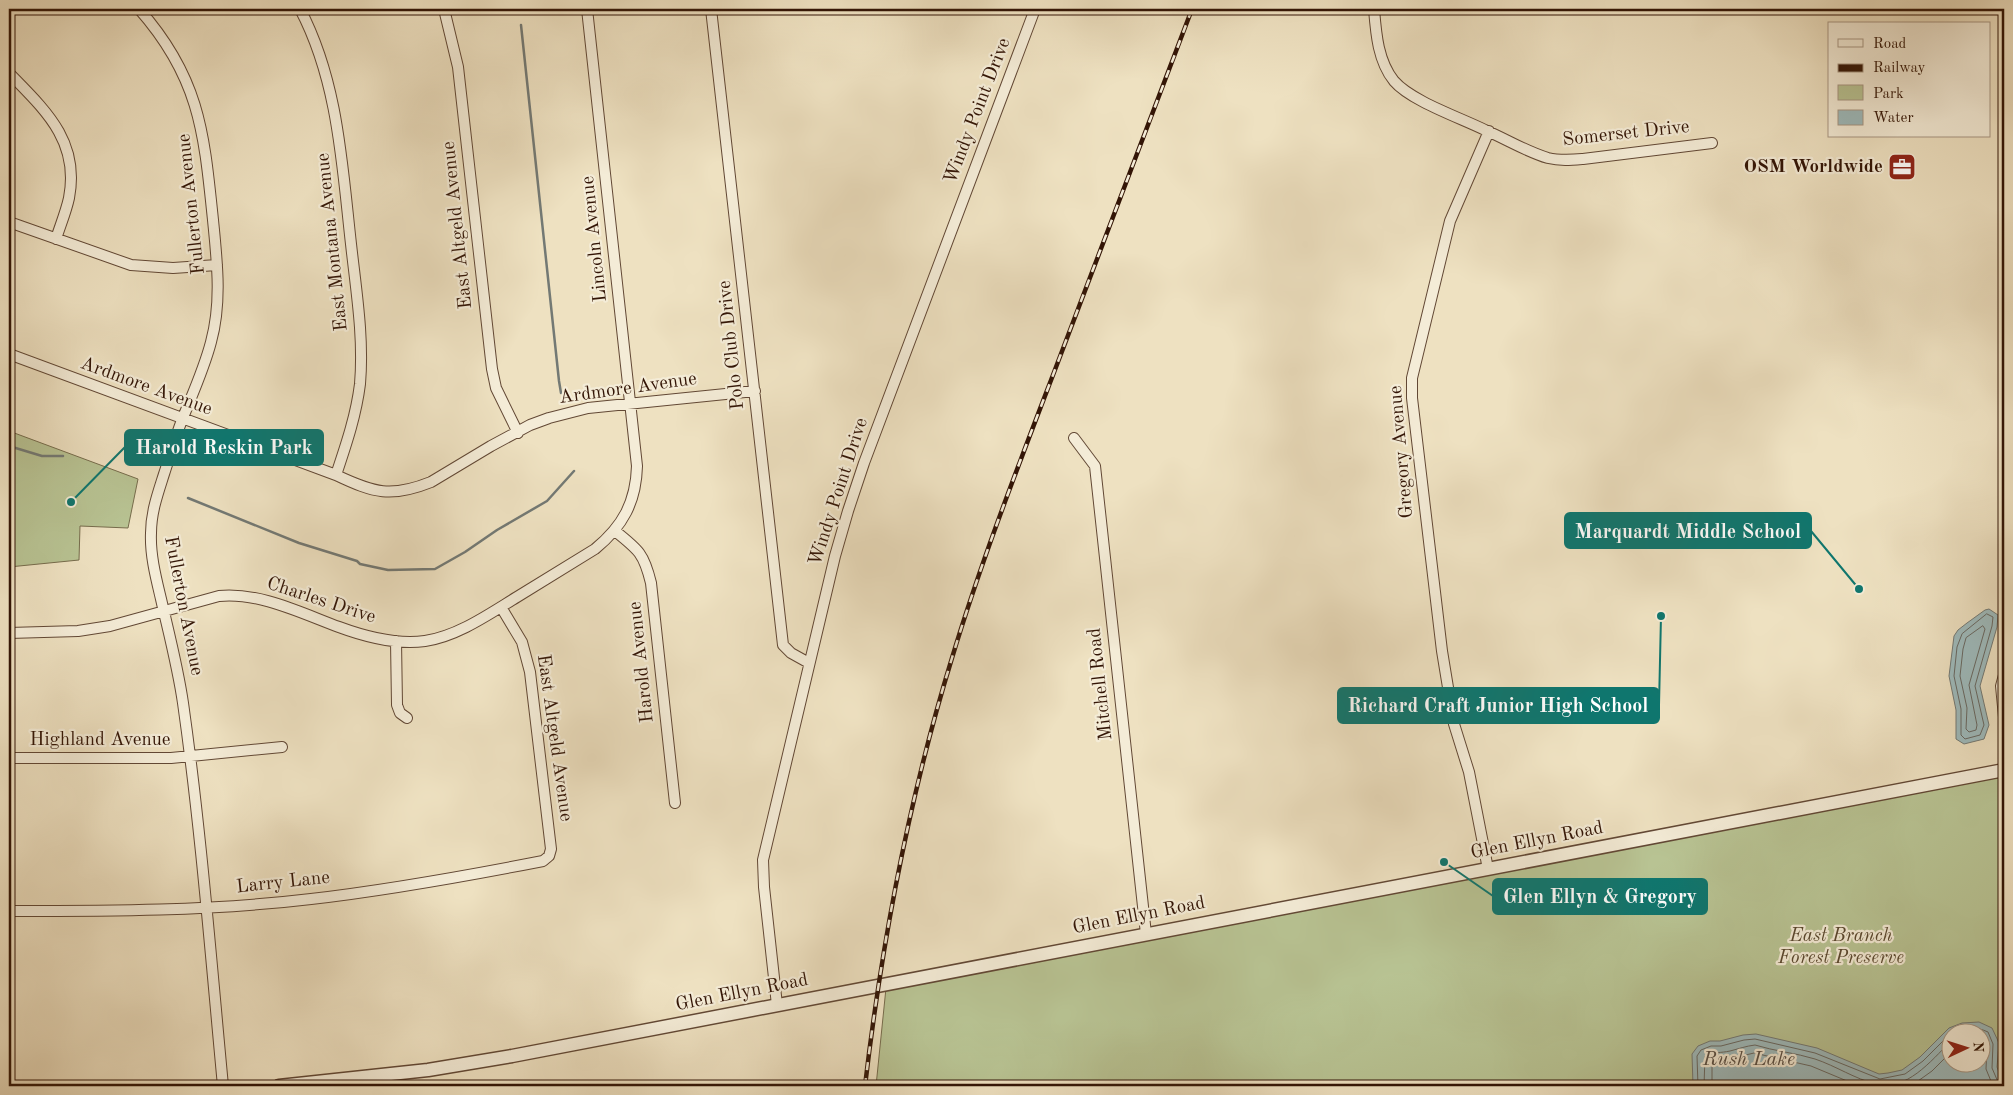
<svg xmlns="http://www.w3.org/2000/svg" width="2013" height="1095" font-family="'Old Standard TT',serif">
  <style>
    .green { fill: #b8c393; stroke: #766c4c; fill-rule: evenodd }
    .water { fill: #9ebbbd; stroke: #737974; fill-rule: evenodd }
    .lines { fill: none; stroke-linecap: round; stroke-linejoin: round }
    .shore { stroke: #686862; stroke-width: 1 }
    .stream { stroke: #737974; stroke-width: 2.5 }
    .minor-casing { stroke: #624835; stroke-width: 12 }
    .tertiary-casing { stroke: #624835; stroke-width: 15 }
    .minor { stroke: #f4ecd7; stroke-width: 10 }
    .tertiary { stroke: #f4ecd7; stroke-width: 12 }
    .rail-casing { stroke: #331506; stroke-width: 4.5 }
    .rail { stroke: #f4ecd7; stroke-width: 2.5; stroke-dasharray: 8; stroke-linecap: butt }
    .labels { text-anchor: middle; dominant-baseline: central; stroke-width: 4.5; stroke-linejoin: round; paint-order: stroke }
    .street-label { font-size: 19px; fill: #331506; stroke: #f4ecd7 }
    .poi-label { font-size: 19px; font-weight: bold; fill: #331506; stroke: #f4ecd7; text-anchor: end }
    .park-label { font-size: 19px; font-style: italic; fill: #5b4930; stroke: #f4ecd7 }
    .water-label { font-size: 20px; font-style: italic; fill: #584f46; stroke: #f4ecd7 }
    .leader { fill: none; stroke: #0f766e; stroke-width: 2 }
    .callout-dot { fill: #0f766e; stroke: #f4ecd7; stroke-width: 2 }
    .callout { fill: #0f766e; stroke: #0f766e; stroke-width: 2 }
    .callout-label { font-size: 20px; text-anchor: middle; font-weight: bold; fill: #fff }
  </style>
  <rect width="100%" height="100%" fill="#eee1c1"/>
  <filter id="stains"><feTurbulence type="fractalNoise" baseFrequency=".004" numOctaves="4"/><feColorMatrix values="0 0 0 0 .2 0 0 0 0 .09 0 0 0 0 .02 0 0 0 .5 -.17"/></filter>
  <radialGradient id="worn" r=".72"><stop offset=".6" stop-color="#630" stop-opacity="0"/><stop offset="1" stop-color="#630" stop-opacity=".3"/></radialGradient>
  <path class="green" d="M 9,431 L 138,479 L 128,528 L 80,526 L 79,560 L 9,567 Z
    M 2004,774 L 2004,1086 L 876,1086 L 886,988 ZM 1950,1032 L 1980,1032 L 1980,1062 L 1950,1062 Z"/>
  <path class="water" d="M 1989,609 L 1998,615 L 1997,627 L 1980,686 L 1989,725 L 1984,739 L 1964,744 L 1956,739 L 1956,710 L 1949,676 L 1954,636 L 1958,630 L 1967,623 L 1985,610 Z
    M 1962,1023 L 1979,1022 L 1992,1028 L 1999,1043 L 1997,1067 L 2004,1086 L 1693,1086 L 1692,1054 L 1698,1046 L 1710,1041 L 1720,1041 L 1743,1035 L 1756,1034 L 1817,1048 L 1867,1069 L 1879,1074 L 1888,1073 L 1902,1070 L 1920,1057 L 1949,1028 ZM 1950,1032 L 1980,1032 L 1980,1062 L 1950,1062 Z"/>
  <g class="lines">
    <path class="shore" d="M 1987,614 L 1993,617 L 1992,626 L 1975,686 L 1984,725 L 1980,735 L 1965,739 L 1961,735 L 1961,709 L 1954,676 L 1957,647 L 1962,634 Z
      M 1983,626 L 1985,629 L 1969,685 L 1977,725 L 1976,730 L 1969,732 L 1966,729 L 1967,708 L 1960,676 L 1963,649 L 1966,638 Z
      M 1952,1032 C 1965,1027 1975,1026 1988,1032 L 1993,1044 L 1992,1068 L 1998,1082 L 2004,1085
      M 1980,1035 L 1984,1037 L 1987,1045 L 1986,1069 L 1993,1086
      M 1698,1086 L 1697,1056 L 1701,1050 L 1711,1046 L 1721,1046 L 1744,1040 L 1755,1039 L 1815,1053 L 1880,1079 L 1905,1074 L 1923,1061 L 1950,1034
      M 1704,1086 L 1705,1056 C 1713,1052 1721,1053 1730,1051 C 1738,1049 1746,1046 1755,1045 C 1774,1051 1796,1053 1815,1059 C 1836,1066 1855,1079 1876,1084 C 1906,1092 1931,1061 1950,1042
      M 1712,1086 L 1712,1061 L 1733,1058 L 1754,1053 L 1811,1066 L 1859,1086
      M 1911,1086 L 1932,1071 L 1950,1053"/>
    <path class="stream" d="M 521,25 L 559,381 L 561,393
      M 9,446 L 42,456 L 63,456
      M 188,498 L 299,543 L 357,561 L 360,564 L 388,570 L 435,569 L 465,552 L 497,530 L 547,501 L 574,471"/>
    <defs>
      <path id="minor" d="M 139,9 C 200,78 204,133 213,220 C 217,261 222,302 211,342 C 204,369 192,395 182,420 C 175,438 170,456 164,474 C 158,493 151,512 151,533 C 150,555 156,578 161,599 C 169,634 178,668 183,703 C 201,830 211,959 223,1086
        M 300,9 C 338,81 342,164 351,244 C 356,290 364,337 360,384 C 356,416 346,445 336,475
        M 444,9 L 458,67 L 492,369 L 496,388 L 518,433
        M 711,9 L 783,645 L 791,653 L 809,663
        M 1374,9 C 1376,34 1378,61 1394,81 C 1411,101 1461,118 1485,130 C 1506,139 1527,152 1548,158 C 1560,161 1571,160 1583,159 L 1712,143
        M 9,73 C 45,110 80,141 69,198 C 66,212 60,226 56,239
        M 9,222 L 131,265 L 173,268 L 217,265
        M 9,354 L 336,475 C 374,493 391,498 431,482 L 491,446 L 530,425 L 549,418 L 588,408 L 755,391
        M 1074,438 L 1095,466 L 1146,934
        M 615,531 C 639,550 644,554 651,583 L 675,803
        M 9,633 L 78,631 L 110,626 L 219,596 C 260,592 301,613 339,627 C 366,637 396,645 425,641 C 458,636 489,614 517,597 C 543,581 569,565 595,549 C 623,526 636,502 637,466 L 587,9
        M 396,641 L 397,705 L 400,713 L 407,718
        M 2004,675 L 2001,686 L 2004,717
        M 9,758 L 171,758 L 282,747
        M 1488,869 L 1469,772 L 1454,724 L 1442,651 L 1412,398 L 1412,378 L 1450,221 L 1489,131
        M 9,911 C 109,911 211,911 311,899 C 389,890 466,876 543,861 L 549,856 L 551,849 L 530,672 L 522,642 L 501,607
        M 777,1005 L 764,887 L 763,860 L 835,556 L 848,511 L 864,463 L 1035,9"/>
      <path id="tertiary" d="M 279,1086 L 428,1070 L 512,1056 L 2004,770"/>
    </defs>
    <use href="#minor" class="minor-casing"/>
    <use href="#tertiary" class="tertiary-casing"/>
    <use href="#minor" class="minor"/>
    <use href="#tertiary" class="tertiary"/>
    <defs>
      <path id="rail" d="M 865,1086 C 882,941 909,798 952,658 C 981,562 1017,469 1053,375 C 1099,253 1146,131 1192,9"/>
    </defs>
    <use href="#rail" class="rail-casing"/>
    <use href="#rail" class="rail"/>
  </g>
  <defs>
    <symbol id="office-square" viewBox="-11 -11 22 22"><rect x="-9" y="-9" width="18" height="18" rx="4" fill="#8f2418" stroke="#f4ecd7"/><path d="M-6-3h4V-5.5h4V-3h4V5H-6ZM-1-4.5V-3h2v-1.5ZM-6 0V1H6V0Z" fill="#fff"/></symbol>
  </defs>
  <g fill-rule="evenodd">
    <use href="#office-square" x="1886" y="151" width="32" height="32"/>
  </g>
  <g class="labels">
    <g class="street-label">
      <text transform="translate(978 111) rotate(-69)">Windy Point Drive</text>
      <text transform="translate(1626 134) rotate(-6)">Somerset Drive</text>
      <text transform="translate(192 204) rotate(-96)">Fullerton Avenue</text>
      <text transform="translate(458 225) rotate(-96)">East Altgeld Avenue</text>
      <text transform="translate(595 239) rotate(-96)">Lincoln Avenue</text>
      <text transform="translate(333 242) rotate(-96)">East Montana Avenue</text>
      <text transform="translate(732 345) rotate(-96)">Polo Club Drive</text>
      <text transform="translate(146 387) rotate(20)">Ardmore Avenue</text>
      <text transform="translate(628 389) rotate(-8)">Ardmore Avenue</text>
      <text transform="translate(1402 452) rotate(-95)">Gregory Avenue</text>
      <text transform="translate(839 492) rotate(-72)">Windy Point Drive</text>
      <text transform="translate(321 601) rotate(18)">Charles Drive</text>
      <text transform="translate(183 606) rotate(79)">Fullerton Avenue</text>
      <text transform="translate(642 662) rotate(-96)">Harold Avenue</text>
      <text transform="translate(1101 684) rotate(-96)">Mitchell Road</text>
      <text transform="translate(554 738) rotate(82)">East Altgeld Avenue</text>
      <text x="100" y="740">Highland Avenue</text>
      <text transform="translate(1537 841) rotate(-11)">Glen Ellyn Road</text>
      <text transform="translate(283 883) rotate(-6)">Larry Lane</text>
      <text transform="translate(1139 916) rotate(-11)">Glen Ellyn Road</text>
      <text transform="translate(742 993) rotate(-11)">Glen Ellyn Road</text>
    </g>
    <g class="poi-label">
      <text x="1883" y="167">OSM Worldwide</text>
    </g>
    <g class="park-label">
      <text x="1841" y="936">East Branch<tspan x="1841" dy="22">Forest Preserve</tspan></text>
    </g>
    <g class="water-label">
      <text x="1749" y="1060">Rush Lake</text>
    </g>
  </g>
  <path class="leader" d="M71 502L125 447M1859 589L1811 531M1661 616L1659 705M1444 862L1493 896"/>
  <g class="callout-dot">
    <circle cx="71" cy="502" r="5"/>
    <circle cx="1859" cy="589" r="5"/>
    <circle cx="1661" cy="616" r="5"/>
    <circle cx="1444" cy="862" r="5"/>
  </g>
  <g class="callout">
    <rect x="125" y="430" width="198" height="35" rx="5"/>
    <rect x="1565" y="513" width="246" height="35" rx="5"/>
    <rect x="1338" y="688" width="321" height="35" rx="5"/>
    <rect x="1493" y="879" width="214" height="35" rx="5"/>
  </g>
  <g class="callout-label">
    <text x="224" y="454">Harold Reskin Park</text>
    <text x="1688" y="538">Marquardt Middle School</text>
    <text x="1498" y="712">Richard Craft Junior High School</text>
    <text x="1600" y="903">Glen Ellyn &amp; Gregory</text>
  </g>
  <rect width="2013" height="1095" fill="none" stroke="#eee1c1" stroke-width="30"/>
  <rect x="10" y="10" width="1993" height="1075" fill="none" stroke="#331506" stroke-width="2.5"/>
  <rect x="15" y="15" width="1983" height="1065" fill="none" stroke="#331506"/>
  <rect x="1828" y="22" width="162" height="115" fill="#f4ecd7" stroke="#a79683"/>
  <rect x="1838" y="39" width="25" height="8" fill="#f4ecd7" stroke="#a79683"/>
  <text x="1873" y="48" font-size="15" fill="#331506">Road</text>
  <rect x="1838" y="64" width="25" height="8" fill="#331506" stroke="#a79683"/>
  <text x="1873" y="72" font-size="15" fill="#331506">Railway</text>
  <rect x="1838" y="85" width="25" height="15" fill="#b8c393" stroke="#a79683"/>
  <text x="1873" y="98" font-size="15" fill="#331506">Park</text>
  <rect x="1838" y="110" width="25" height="15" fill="#9ebbbd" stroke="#a79683"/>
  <text x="1873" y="122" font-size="15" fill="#331506">Water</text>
  <g transform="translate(1966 1048) rotate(86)"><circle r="24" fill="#f4ecd7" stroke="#a79683"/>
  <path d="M0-4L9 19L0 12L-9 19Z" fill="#8f2418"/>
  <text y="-8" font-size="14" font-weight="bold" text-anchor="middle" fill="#331506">N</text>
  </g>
  <rect width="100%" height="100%" filter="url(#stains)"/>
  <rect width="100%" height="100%" fill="url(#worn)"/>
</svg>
